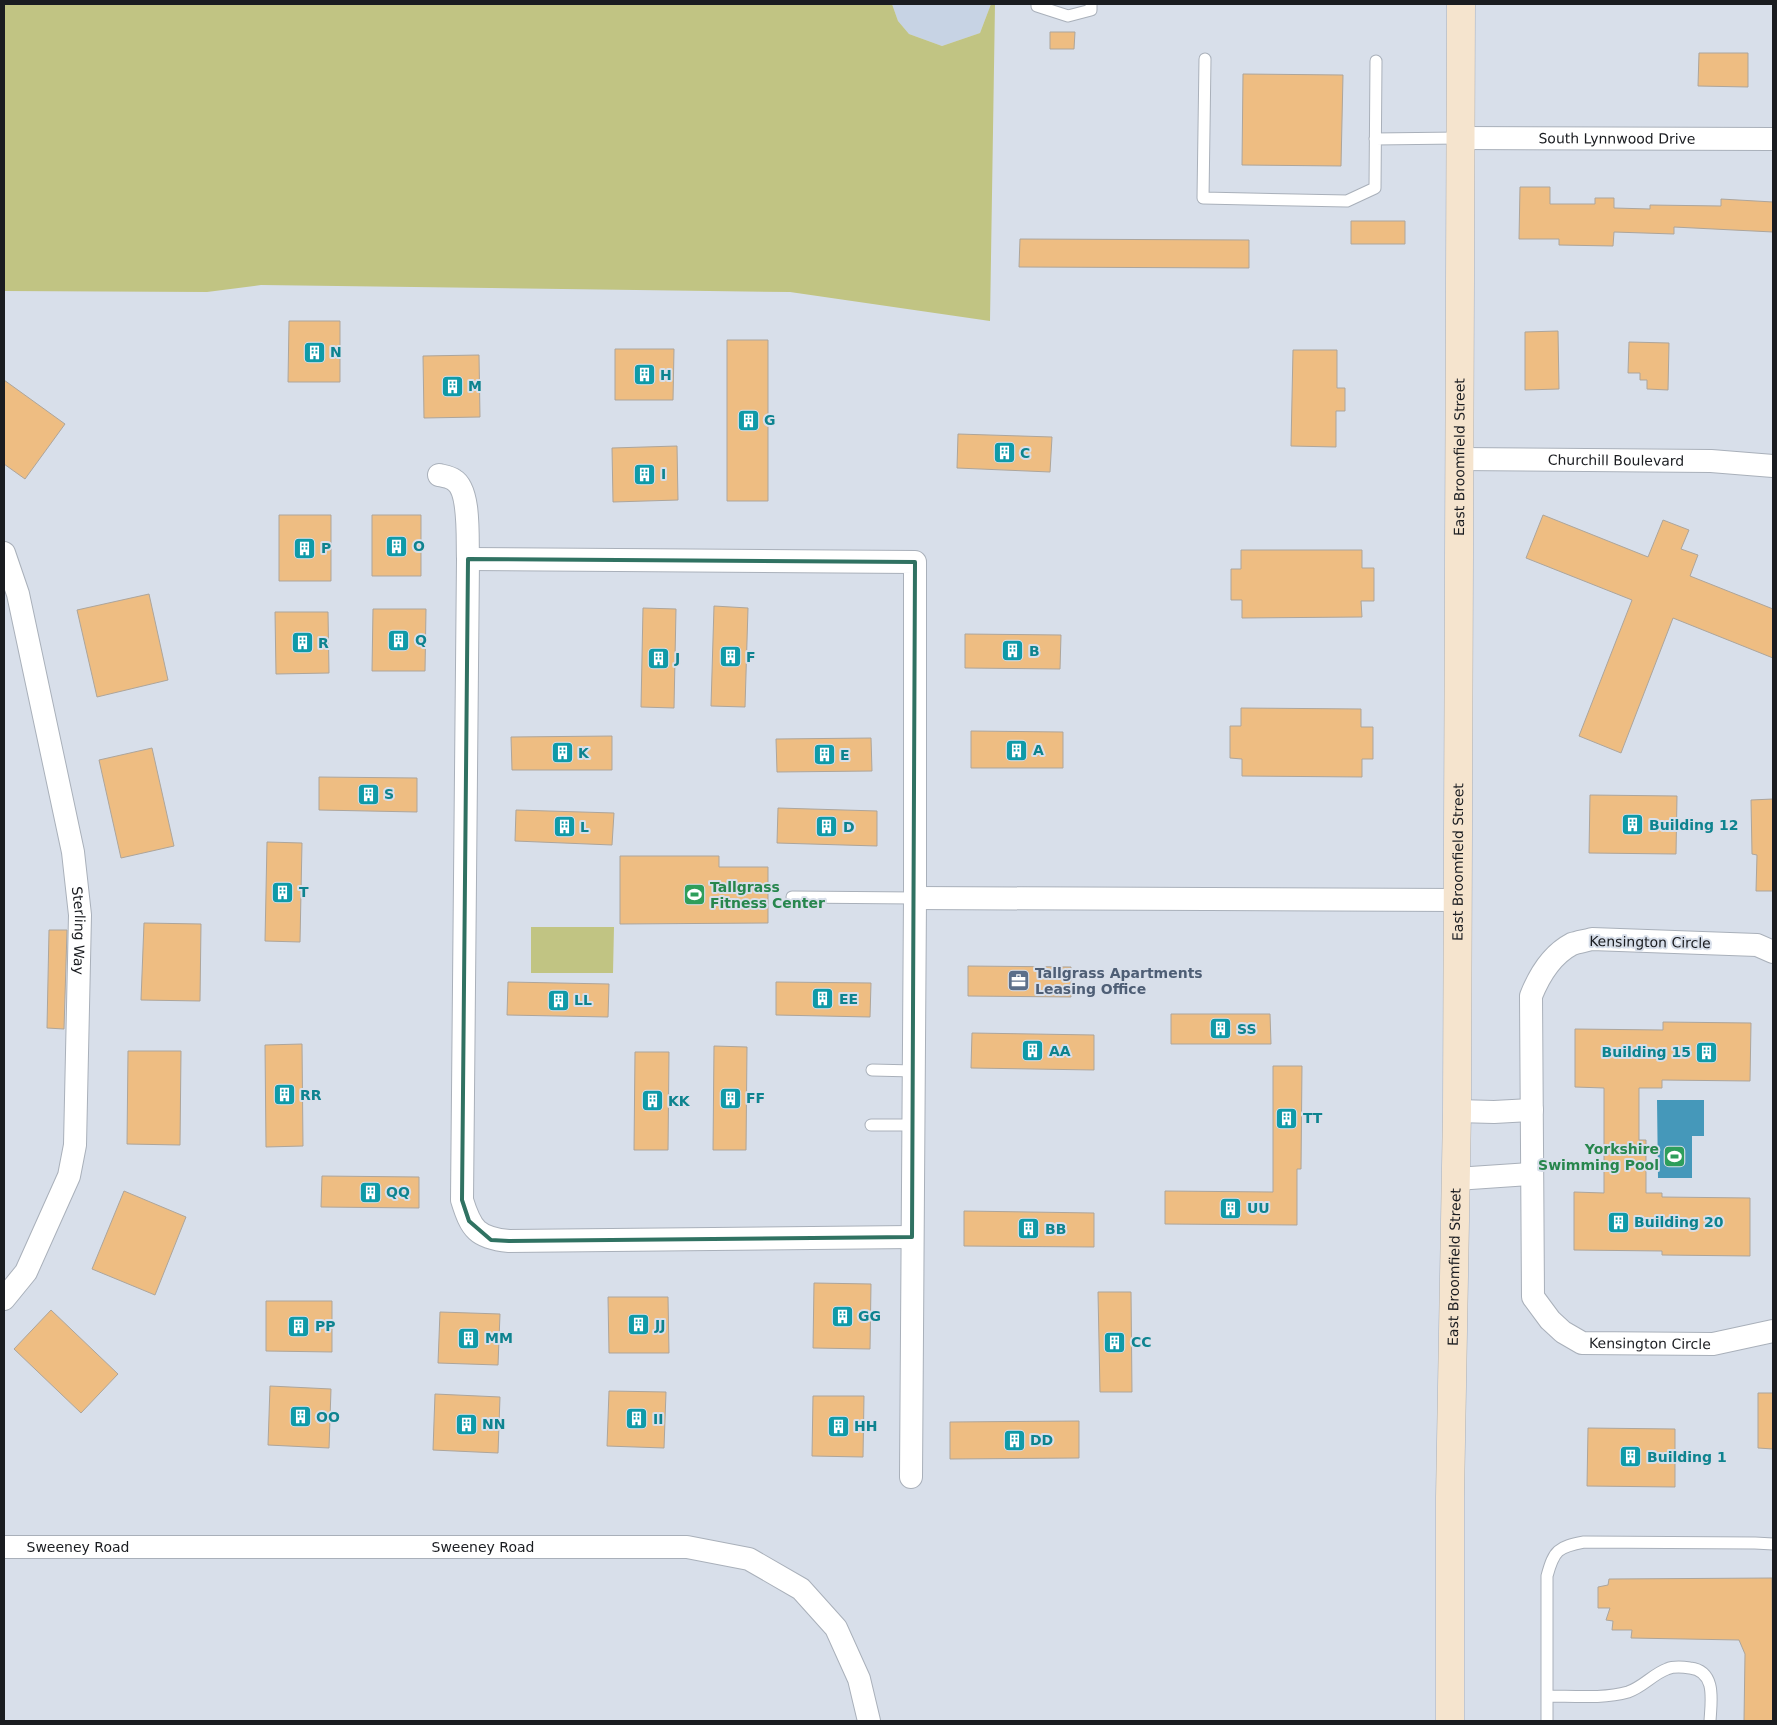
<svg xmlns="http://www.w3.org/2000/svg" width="1777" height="1725" font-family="'DejaVu Sans',sans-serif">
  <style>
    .built { fill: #c7d3e4 }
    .green { fill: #c1c483 }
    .water { fill: #4598ba }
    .building { fill: #eebd82; stroke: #ada59b }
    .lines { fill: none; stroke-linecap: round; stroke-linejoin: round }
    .service-casing { stroke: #a9b0ba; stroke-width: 13 }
    .minor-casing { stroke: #a9b0ba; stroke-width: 24 }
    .secondary-casing { stroke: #a9b0ba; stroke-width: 29 }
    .service { stroke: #fff; stroke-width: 11 }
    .minor { stroke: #fff; stroke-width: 22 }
    .secondary { stroke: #f5e4ce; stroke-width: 28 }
    .marked { fill: none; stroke: #307262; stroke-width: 4; stroke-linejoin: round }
    .labels { text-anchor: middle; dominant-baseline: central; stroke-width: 4; stroke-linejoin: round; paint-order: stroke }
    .street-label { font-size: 14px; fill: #1a1c20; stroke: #d8dfea }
    .culture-label { font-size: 14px; font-weight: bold; fill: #0d838f; stroke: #d8dfea; text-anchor: start }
    .leisure-label { font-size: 14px; font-weight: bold; fill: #27864d; stroke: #d8dfea; text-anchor: start }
    .service-label { font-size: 14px; font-weight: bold; fill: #4e5e75; stroke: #d8dfea; text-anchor: start }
  </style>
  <rect width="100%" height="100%" fill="#d8dfea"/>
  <path class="built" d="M 892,4 L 991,4 L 980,33 L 942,46 L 909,34 L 898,21 Z"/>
  <path class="green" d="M 4,4 L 892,4 L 898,21 L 909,34 L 942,46 L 980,33 L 991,4 L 995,4 L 990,321 L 790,292 L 261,285 L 207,292 L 4,291 Z
    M 531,927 L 614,927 L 613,973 L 531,973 Z"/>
  <path class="water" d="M 1657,1100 L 1704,1100 L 1704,1136 L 1692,1136 L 1692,1178 L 1658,1178 Z"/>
  <path class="building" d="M 1050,32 L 1075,32 L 1074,49 L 1050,49 Z
    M 1699,53 L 1748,53 L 1748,87 L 1698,86 Z
    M 1243,74 L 1343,75 L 1341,166 L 1242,165 Z
    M 1520,187 L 1550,187 L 1550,204 L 1595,204 L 1595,198 L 1614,198 L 1614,208 L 1650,209 L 1650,205 L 1721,206 L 1721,199 L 1773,202 L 1773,232 L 1674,227 L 1674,234 L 1614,232 L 1613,246 L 1559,245 L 1559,239 L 1519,239 Z
    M 1351,221 L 1405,221 L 1405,244 L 1351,244 Z
    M 1020,239 L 1249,240 L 1249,268 L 1019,267 Z
    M 289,321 L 340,321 L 340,382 L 288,382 Z
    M 1558,331 L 1559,389 L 1525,390 L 1525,332 Z
    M 727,340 L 768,340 L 768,501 L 727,501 Z
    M 1629,342 L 1669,343 L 1668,390 L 1647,389 L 1647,380 L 1640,380 L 1640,373 L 1628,373 Z
    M 615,349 L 674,349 L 673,400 L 615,400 Z
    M 1293,350 L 1337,350 L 1337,388 L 1345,388 L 1345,411 L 1336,411 L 1336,447 L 1291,446 Z
    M 479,355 L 480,417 L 424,418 L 423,356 Z
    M 4,380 L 65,424 L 25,479 L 4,464 Z
    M 958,434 L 1052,437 L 1050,472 L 957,468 Z
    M 677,446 L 678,500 L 613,502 L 612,448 Z
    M 279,515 L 331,515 L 331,581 L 279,581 Z
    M 372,515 L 421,515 L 421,576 L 372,576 Z
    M 1543,515 L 1648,557 L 1663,520 L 1689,530 L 1681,549 L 1698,555 L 1690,576 L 1773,609 L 1773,658 L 1673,618 L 1621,753 L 1579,736 L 1632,600 L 1526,558 Z
    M 1241,550 L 1362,550 L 1362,568 L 1374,568 L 1374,601 L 1361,601 L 1362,617 L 1242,618 L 1242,600 L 1231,600 L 1231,569 L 1241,569 Z
    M 149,594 L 168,680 L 97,697 L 77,610 Z
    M 714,606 L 748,608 L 745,707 L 711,706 Z
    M 643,608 L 676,609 L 674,708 L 641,707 Z
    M 373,609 L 426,609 L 425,671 L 372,671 Z
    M 275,612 L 328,612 L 329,673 L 276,674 Z
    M 965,634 L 1061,635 L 1060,669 L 965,668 Z
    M 1241,708 L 1361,709 L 1361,727 L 1373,727 L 1373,759 L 1362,759 L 1362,777 L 1242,776 L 1242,759 L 1230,758 L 1230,726 L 1241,726 Z
    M 971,731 L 1063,732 L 1063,768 L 971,768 Z
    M 612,736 L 612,770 L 512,770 L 511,737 Z
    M 871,738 L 872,771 L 777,772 L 776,739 Z
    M 152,748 L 174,846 L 121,858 L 99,760 Z
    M 319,777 L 417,778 L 417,812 L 319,810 Z
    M 1590,795 L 1677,796 L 1676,854 L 1589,853 Z
    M 1773,799 L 1773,891 L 1756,891 L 1757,855 L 1752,854 L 1751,800 Z
    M 778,808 L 877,811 L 877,846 L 777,843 Z
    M 516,810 L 614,813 L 612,845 L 515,841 Z
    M 267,842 L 302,843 L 300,942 L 265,941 Z
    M 620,856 L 719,856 L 719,867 L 768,867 L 768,923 L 620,924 Z
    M 144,923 L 201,924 L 200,1001 L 141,1000 Z
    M 49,930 L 67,930 L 64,1029 L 47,1028 Z
    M 968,966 L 1071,967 L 1071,997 L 968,996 Z
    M 508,982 L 609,984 L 608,1017 L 507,1015 Z
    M 776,982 L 871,983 L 870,1017 L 776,1015 Z
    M 1171,1014 L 1270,1014 L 1271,1044 L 1171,1044 Z
    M 1663,1022 L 1751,1023 L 1750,1081 L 1662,1080 L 1662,1088 L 1639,1088 L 1639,1140 L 1646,1140 L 1646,1193 L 1662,1193 L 1662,1197 L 1750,1198 L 1750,1256 L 1662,1255 L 1662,1251 L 1574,1250 L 1574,1192 L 1604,1193 L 1604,1088 L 1575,1087 L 1575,1029 L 1663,1030 Z
    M 972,1033 L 1094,1035 L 1094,1070 L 971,1068 Z
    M 302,1044 L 303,1146 L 266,1147 L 265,1045 Z
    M 714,1046 L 747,1047 L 746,1150 L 713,1150 Z
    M 128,1051 L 181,1051 L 180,1145 L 127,1144 Z
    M 635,1052 L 669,1052 L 668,1150 L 634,1150 Z
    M 1273,1066 L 1302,1066 L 1301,1169 L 1297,1169 L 1297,1225 L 1165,1224 L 1165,1191 L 1273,1192 Z
    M 322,1176 L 419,1177 L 419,1208 L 321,1207 Z
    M 124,1191 L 186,1217 L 155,1295 L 92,1269 Z
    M 964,1211 L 1094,1213 L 1094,1247 L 964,1246 Z
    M 814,1283 L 871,1284 L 870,1349 L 813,1348 Z
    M 1098,1292 L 1131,1292 L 1132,1392 L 1100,1392 Z
    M 608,1297 L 668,1297 L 669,1353 L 609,1353 Z
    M 266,1301 L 332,1301 L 332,1352 L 266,1351 Z
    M 51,1310 L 118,1374 L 81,1413 L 14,1349 Z
    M 440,1312 L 500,1314 L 498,1365 L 438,1363 Z
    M 270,1386 L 331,1389 L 329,1448 L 268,1445 Z
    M 609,1391 L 666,1392 L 664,1448 L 607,1446 Z
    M 1758,1393 L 1773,1393 L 1773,1449 L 1758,1448 Z
    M 435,1394 L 500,1397 L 498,1453 L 433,1450 Z
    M 813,1396 L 864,1396 L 863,1457 L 812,1456 Z
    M 1079,1421 L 1079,1458 L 950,1459 L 950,1422 Z
    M 1588,1428 L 1675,1429 L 1675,1487 L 1587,1486 Z
    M 1772,1578 L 1773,1721 L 1744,1721 L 1745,1654 L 1739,1640 L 1631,1638 L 1632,1630 L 1612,1630 L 1613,1621 L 1606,1620 L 1610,1608 L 1598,1608 L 1598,1587 L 1608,1585 L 1609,1579 Z"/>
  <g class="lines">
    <defs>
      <path id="service" d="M 1037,4 L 1037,6 L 1068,16 L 1091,10 L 1091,4
        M 1205,59 L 1203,198 L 1347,201 L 1375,188 L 1376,61
        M 1375,139 L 1459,138
        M 792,897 L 915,898
        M 872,1070 L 914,1071
        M 871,1125 L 913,1125
        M 1547,1696 C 1572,1696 1604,1699 1628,1692 C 1643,1687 1653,1674 1667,1669 C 1674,1666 1683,1667 1690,1668 C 1717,1671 1711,1702 1710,1721
        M 1547,1721 L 1547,1576 C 1554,1550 1558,1547 1584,1542 L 1755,1543 L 1773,1544"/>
      <g id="minor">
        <path id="s1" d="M 1459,138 L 1773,139"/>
        <path id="s2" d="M 1458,459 L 1711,461 L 1773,466"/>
        <path d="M 439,475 C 443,476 450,477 454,480 C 471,490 467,541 468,559 L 462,1200 C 471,1229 477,1238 509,1241 L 912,1237"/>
        <path id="s3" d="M 4,553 L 18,594 L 73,852 L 80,915 L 75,1145 L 69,1176 L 26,1272 L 4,1299"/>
        <path d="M 468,559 L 915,562 L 915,898 L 911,1477"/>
        <path d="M 915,898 L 1458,900"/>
        <path id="s4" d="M 1773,952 L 1757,945 L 1592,939 C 1585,941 1578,942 1572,944 C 1551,955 1539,976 1531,996 L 1533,1297 L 1550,1320 L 1563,1332 L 1582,1343 L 1713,1344 L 1773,1331"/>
        <path d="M 1457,1111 L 1494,1112 L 1532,1110"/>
        <path d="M 1456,1179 L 1531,1174"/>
        <path id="s5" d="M 4,1547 L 687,1547 L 749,1559 L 801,1589 L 836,1628 L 859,1679 L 869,1721"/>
      </g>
      <g id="secondary">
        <path id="s6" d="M 1450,1721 L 1450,1497 L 1457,1111 L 1461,4"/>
      </g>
    </defs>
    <use href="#service" class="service-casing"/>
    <use href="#minor" class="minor-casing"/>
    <use href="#secondary" class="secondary-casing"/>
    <use href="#service" class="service"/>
    <use href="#minor" class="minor"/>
    <use href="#secondary" class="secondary"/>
  </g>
  <path class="marked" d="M 468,559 L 915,562 L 912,1237 L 509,1241 L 491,1240 L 469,1221 L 462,1200 Z"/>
  <defs>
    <symbol id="building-square" viewBox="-11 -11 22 22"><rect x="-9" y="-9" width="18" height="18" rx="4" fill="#0f9aa8" stroke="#d8dfea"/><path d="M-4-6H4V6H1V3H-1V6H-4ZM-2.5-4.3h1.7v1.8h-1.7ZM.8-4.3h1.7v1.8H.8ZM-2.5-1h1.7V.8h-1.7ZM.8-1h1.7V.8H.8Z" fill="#fff"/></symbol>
    <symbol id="stadium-square" viewBox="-11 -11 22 22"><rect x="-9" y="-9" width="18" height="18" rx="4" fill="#2e9e5b" stroke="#d8dfea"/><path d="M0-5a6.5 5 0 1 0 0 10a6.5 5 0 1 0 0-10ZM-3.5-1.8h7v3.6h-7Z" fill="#fff"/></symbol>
    <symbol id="office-square" viewBox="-11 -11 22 22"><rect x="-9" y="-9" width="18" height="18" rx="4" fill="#5c6f8a" stroke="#d8dfea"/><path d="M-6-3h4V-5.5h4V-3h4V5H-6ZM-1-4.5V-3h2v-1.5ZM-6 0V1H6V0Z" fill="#fff"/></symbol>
  </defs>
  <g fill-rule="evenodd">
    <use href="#building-square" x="302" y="340" width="25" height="25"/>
    <use href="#building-square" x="632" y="362" width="25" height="25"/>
    <use href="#building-square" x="440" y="374" width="25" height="25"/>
    <use href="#building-square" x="736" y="408" width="25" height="25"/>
    <use href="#building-square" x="992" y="440" width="25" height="25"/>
    <use href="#building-square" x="632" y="462" width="25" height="25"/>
    <use href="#building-square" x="384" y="534" width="25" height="25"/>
    <use href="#building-square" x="292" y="536" width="25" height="25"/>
    <use href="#building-square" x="386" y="628" width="25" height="25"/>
    <use href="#building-square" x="290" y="630" width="25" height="25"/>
    <use href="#building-square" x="1000" y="638" width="25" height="25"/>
    <use href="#building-square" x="718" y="644" width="25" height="25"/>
    <use href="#building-square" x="646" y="646" width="25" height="25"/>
    <use href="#building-square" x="1004" y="738" width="25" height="25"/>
    <use href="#building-square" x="550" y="740" width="25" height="25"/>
    <use href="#building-square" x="812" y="742" width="25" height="25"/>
    <use href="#building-square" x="356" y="782" width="25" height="25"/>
    <use href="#building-square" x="1620" y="812" width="25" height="25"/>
    <use href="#building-square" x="552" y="814" width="25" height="25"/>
    <use href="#building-square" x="814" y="814" width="25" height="25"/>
    <use href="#building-square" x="270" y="880" width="25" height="25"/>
    <use href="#stadium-square" x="682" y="882" width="25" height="25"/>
    <use href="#office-square" x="1006" y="968" width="25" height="25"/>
    <use href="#building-square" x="810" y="986" width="25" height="25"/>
    <use href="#building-square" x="546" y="988" width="25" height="25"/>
    <use href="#building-square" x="1208" y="1016" width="25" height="25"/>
    <use href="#building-square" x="1020" y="1038" width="25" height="25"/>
    <use href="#building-square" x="1694" y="1040" width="25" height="25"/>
    <use href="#building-square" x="272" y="1082" width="25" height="25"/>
    <use href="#building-square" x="718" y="1086" width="25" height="25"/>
    <use href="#building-square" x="640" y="1088" width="25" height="25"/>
    <use href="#building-square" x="1274" y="1106" width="25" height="25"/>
    <use href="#stadium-square" x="1662" y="1144" width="25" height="25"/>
    <use href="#building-square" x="358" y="1180" width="25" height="25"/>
    <use href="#building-square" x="1218" y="1196" width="25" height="25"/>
    <use href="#building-square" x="1606" y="1210" width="25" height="25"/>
    <use href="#building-square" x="1016" y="1216" width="25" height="25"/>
    <use href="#building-square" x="830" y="1304" width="25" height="25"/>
    <use href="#building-square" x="626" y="1312" width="25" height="25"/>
    <use href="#building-square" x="286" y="1314" width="25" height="25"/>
    <use href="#building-square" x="456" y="1326" width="25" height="25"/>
    <use href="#building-square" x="1102" y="1330" width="25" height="25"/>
    <use href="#building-square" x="288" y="1404" width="25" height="25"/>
    <use href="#building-square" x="624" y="1406" width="25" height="25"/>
    <use href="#building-square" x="454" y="1412" width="25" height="25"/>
    <use href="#building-square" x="826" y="1414" width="25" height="25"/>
    <use href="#building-square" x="1002" y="1428" width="25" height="25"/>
    <use href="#building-square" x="1618" y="1444" width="25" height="25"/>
  </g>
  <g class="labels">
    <g class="street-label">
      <text stroke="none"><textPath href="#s1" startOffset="158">South Lynnwood Drive</textPath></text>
      <text stroke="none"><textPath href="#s6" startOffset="1264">East Broomfield Street</textPath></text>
      <text stroke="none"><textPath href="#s2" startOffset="158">Churchill Boulevard</textPath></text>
      <text stroke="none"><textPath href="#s6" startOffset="859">East Broomfield Street</textPath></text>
      <text stroke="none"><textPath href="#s3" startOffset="386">Sterling Way</textPath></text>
      <text transform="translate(1650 942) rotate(1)">Kensington Circle</text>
      <text stroke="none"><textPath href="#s6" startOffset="454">East Broomfield Street</textPath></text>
      <text stroke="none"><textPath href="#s4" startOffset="708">Kensington Circle</textPath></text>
      <text stroke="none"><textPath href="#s5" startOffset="74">Sweeney Road</textPath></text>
      <text stroke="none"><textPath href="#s5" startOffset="479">Sweeney Road</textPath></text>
    </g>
    <g class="culture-label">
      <text x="330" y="352">N</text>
      <text x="660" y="375">H</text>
      <text x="468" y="386">M</text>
      <text x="764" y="420">G</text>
      <text x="1020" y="453">C</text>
      <text x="661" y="474">I</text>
      <text x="413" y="546">O</text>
      <text x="321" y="548">P</text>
      <text x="415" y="640">Q</text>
      <text x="318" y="643">R</text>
      <text x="1029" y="651">B</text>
      <text x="746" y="657">F</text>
      <text x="675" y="658">J</text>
      <text x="1033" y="750">A</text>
      <text x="578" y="753">K</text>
      <text x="840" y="755">E</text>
      <text x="384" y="794">S</text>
      <text x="1649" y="825">Building 12</text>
      <text x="580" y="827">L</text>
      <text x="843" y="827">D</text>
      <text x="299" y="892">T</text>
      <text x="839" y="999">EE</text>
      <text x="574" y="1000">LL</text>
      <text x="1237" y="1029">SS</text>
      <text x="1049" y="1051">AA</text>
      <text x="1691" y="1052" text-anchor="end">Building 15</text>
      <text x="300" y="1095">RR</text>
      <text x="746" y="1098">FF</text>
      <text x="668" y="1101">KK</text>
      <text x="1303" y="1118">TT</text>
      <text x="386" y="1192">QQ</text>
      <text x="1247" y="1208">UU</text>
      <text x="1634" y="1222">Building 20</text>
      <text x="1045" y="1229">BB</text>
      <text x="858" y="1316">GG</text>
      <text x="655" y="1325">JJ</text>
      <text x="315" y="1326">PP</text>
      <text x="485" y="1338">MM</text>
      <text x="1131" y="1342">CC</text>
      <text x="316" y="1417">OO</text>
      <text x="653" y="1419">II</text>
      <text x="482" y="1424">NN</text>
      <text x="854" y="1426">HH</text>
      <text x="1030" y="1440">DD</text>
      <text x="1647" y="1457">Building 1</text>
    </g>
    <g class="leisure-label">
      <text x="710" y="887">Tallgrass<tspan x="710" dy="16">Fitness Center</tspan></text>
      <text x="1659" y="1149" text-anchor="end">Yorkshire<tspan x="1659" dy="16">Swimming Pool</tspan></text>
    </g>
    <g class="service-label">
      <text x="1035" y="973">Tallgrass Apartments<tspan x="1035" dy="16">Leasing Office</tspan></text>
    </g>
  </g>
  <rect width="1777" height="1725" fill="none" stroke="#1a1c20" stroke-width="10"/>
</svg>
